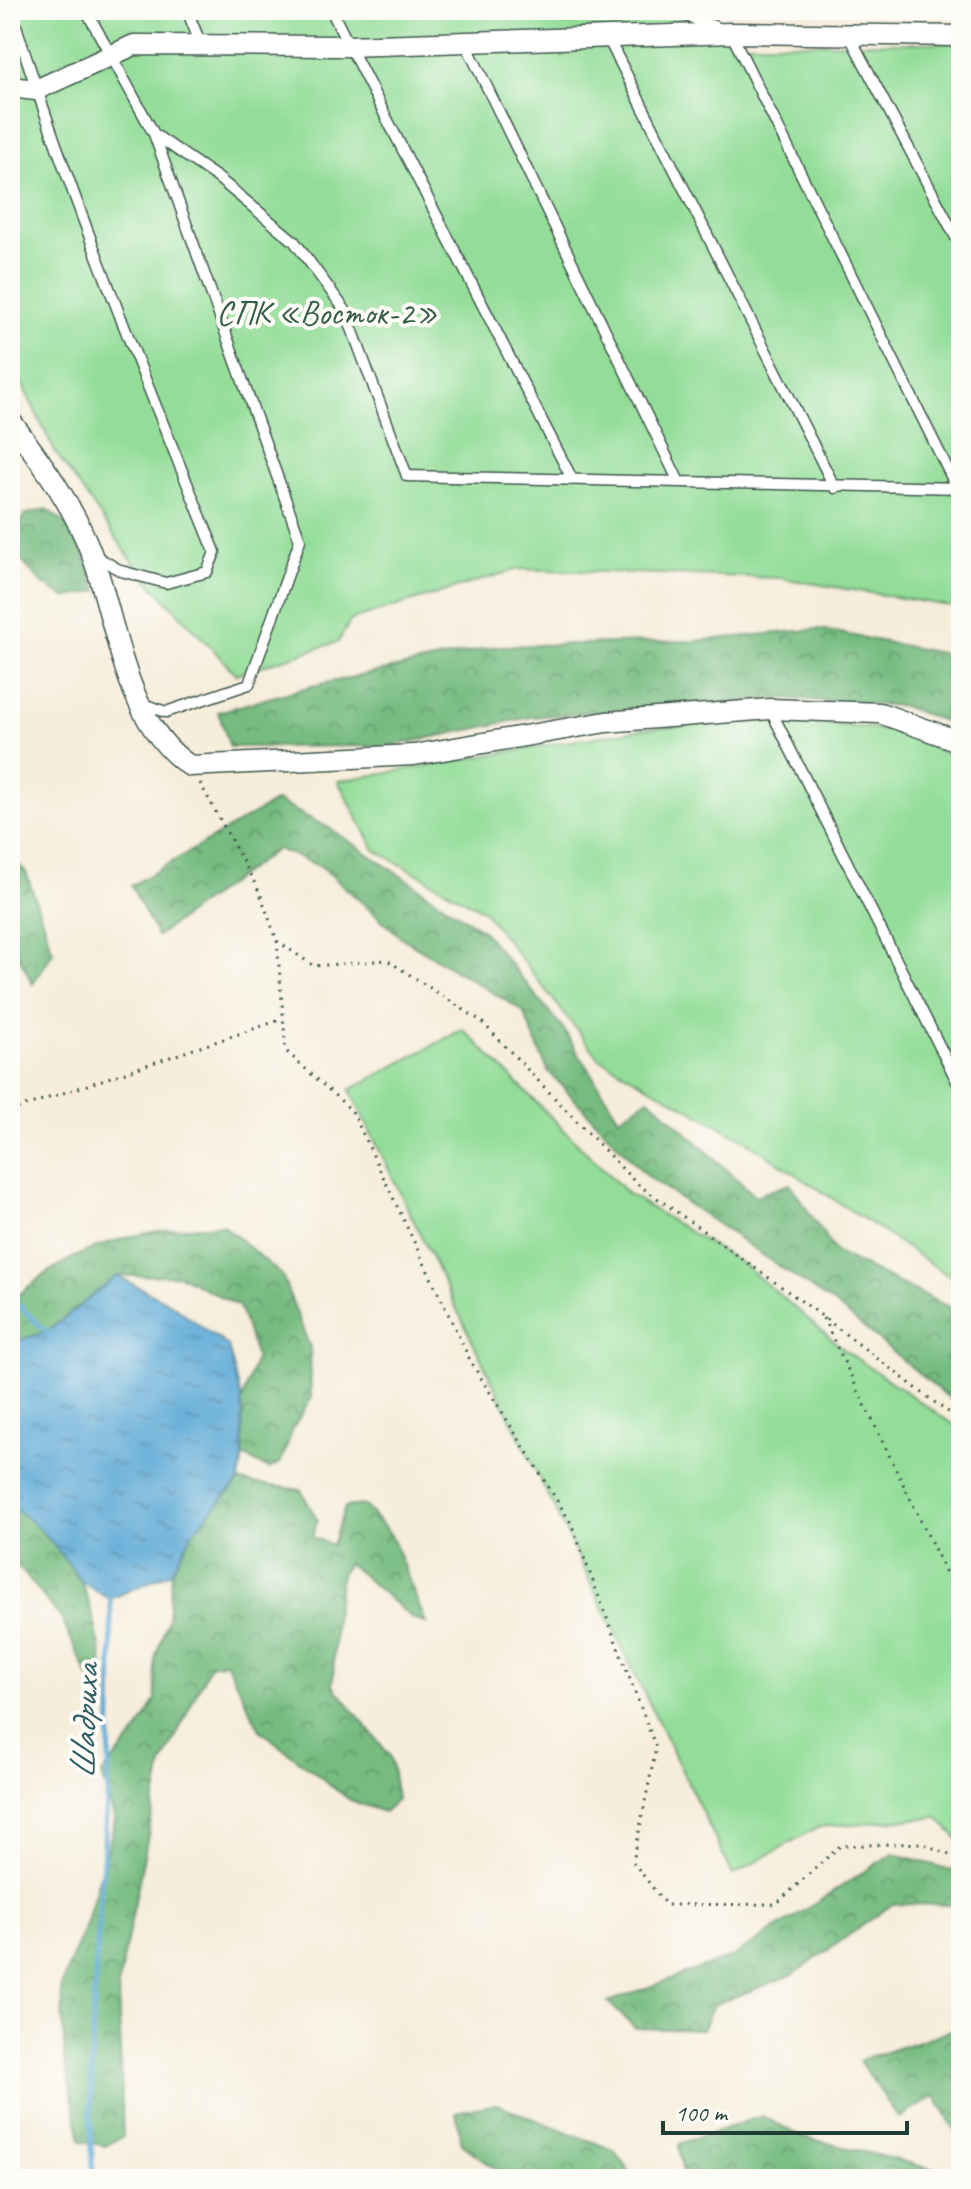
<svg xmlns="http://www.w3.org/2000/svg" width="971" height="2189" font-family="Caveat,sans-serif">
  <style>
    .forest { fill: url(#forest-crowns); stroke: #4a7c5a; stroke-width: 2 }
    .garden { fill: #93dd98; stroke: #598d66; stroke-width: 2 }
    .water { fill: url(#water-ripples); stroke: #3f7486; stroke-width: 2 }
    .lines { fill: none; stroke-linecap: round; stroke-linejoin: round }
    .stream { stroke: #5faad7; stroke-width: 5 }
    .lane-casing { stroke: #3f574d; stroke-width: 13 }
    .street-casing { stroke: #3f574d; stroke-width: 23 }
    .path { stroke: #3f574d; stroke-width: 3; stroke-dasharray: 2 6; stroke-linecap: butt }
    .lane { stroke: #fff; stroke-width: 10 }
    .street { stroke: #fff; stroke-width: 20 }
    .rail { stroke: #1f3d34; stroke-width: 5 }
    .labels { text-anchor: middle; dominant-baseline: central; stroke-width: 8; stroke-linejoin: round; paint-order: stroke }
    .park-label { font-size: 34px; fill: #365d48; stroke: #fdfcf7 }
    .water-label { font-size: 36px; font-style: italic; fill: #325e65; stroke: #fdfcf7 }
  </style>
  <defs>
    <pattern id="forest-crowns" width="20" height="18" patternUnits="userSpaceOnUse" patternTransform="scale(2)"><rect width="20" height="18" fill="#76bc80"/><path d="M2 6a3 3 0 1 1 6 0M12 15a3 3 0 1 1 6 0" fill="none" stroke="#609a6a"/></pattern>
    <pattern id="water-ripples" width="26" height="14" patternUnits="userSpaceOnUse" patternTransform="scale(2)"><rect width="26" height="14" fill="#5faad7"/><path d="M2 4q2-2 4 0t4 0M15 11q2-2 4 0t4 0" fill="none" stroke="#4e8caf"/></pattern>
  </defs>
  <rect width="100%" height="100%" fill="#fdfcf7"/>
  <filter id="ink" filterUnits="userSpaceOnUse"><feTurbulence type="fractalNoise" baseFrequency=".0125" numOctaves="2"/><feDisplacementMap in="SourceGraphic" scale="16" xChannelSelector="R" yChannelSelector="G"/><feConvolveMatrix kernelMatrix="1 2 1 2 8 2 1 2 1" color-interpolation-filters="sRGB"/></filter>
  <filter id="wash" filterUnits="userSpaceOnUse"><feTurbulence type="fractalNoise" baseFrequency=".006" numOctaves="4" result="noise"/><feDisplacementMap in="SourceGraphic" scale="32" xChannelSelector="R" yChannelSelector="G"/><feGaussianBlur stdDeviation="1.8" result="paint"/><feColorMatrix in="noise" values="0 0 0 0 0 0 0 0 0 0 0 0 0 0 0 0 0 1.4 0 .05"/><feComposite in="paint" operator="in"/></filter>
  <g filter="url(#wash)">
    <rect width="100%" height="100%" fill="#f6edda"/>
    <path class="forest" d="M 47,509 L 74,530 L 98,591 L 66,598 L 42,584 L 10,547 L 24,515 Z
      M 819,629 L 961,657 L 961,727 L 902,706 L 781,698 L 531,717 L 391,746 L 230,747 L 218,712 L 312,686 L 499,646 L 695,641 Z
      M 276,801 L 331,829 L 482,930 L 562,1027 L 619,1118 L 649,1098 L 755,1196 L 790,1184 L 836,1253 L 961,1313 L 961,1408 L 836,1305 L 647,1176 L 548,1071 L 523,1011 L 402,938 L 322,867 L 277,849 L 157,936 L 131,886 Z
      M 10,856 L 26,872 L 53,952 L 33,984 L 10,939 Z
      M 223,1225 L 282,1275 L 310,1348 L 311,1399 L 293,1428 L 281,1462 L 269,1469 L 243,1456 L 242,1401 L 256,1357 L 239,1306 L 179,1275 L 117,1276 L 48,1331 L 10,1343 L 10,1303 C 71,1244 140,1228 223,1225 Z
      M 239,1481 L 301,1490 L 317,1520 L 312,1537 L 332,1545 L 345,1507 L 364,1505 L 391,1535 L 426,1623 L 412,1618 L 348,1563 L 341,1574 L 335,1615 L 333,1685 L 390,1756 L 397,1799 L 384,1812 L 350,1800 L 260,1730 L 226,1662 L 210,1665 L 162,1765 L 118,1986 L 123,2137 L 105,2146 L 81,2140 L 65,2061 L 61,1986 L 87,1921 L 115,1821 L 102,1774 L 138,1731 L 156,1700 L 155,1659 L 168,1619 L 172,1572 L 194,1530 Z
      M 10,1506 C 33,1520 58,1541 72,1565 C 92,1597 107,1665 105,1702 L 93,1703 L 89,1677 L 61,1618 L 10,1556 Z
      M 893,1853 L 961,1873 L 961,1905 L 893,1904 L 794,1974 L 713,2005 L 702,2030 L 635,2028 L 608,2002 L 734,1956 Z
      M 961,2027 L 961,2140 L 935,2096 L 899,2118 L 859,2061 Z
      M 496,2104 L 614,2150 L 635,2179 L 509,2179 L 462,2144 L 456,2112 Z
      M 762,2116 L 800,2136 L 961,2176 L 961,2179 L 683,2179 L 679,2144 Z"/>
    <path class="garden" d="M 10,10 L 661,10 L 740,43 L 961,43 L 961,608 L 780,578 L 518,569 L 351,620 L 338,642 L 236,674 L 140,572 L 55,452 L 10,359 Z
      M 783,720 L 892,730 L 961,760 L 961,1284 L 746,1141 L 599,1058 L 484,911 L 375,850 L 338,781 L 648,728 Z
      M 463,1029 L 628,1194 L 745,1266 L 846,1351 L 951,1423 L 961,1426 L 961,1842 L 937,1817 L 818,1827 L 733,1875 L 350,1090 Z"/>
    <path class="water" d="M 117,1276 L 170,1303 L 228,1346 L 242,1401 L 243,1456 L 239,1481 L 194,1530 L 172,1572 L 110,1599 C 101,1593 85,1587 79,1578 C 58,1550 41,1525 10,1506 L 10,1343 L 48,1331 Z"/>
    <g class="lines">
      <path class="stream" d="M 10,1297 L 50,1335
        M 93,2179 C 82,1983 120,1789 110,1593"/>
    </g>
  </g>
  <g filter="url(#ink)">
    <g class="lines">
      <defs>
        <path id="lane" d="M 11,10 C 69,195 142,373 215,552 L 207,572 L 166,583 L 121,571 L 94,555
          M 86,10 L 154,134 L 218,178 L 294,241 L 345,310 L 407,476 L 961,488
          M 187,10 L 201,45
          M 331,10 L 571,477
          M 672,10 L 731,33 L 957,488
          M 849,35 L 961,247
          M 608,38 L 835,488
          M 466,44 L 678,480
          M 140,703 L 166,712 L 249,684 L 300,540 L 154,134
          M 770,709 L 961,1089"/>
        <path id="street" d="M 10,87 L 36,90 L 134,45 L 348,46 L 731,33 L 961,36
          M 10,420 C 42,463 73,504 92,555 C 118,625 124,722 190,766 L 414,755 L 606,722 L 770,709 L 880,713 L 961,742"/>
      </defs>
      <use href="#lane" class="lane-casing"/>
      <use href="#street" class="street-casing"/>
      <path class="path" d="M 200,783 L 260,893 L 277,941 L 286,1051 L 352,1111 L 471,1362 L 571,1523 L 656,1748 L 633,1862 L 666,1905 L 776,1904 L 840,1846 L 922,1843 L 961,1860
        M 277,941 L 314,966 L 387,960 L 481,1021 L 636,1183 L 814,1310 L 946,1411 L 961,1416
        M 10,1111 L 283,1019
        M 823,1318 L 961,1604"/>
      <use href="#lane" class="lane"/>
      <use href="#street" class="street"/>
      <path class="rail" d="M 731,10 L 797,13 L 880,10"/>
    </g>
  </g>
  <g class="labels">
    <g class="park-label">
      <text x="327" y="312">СПК «Восток-2»</text>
    </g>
    <g class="water-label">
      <text transform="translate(84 1722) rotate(-88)">Шадриха</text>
    </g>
  </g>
  <rect width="971" height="2189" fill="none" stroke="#fdfcf7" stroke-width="40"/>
  <path d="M663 2121v12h244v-12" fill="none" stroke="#1f3d34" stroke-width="4"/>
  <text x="675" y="2121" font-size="24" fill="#1f3d34" stroke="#fdfcf7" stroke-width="6" paint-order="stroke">100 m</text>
</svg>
